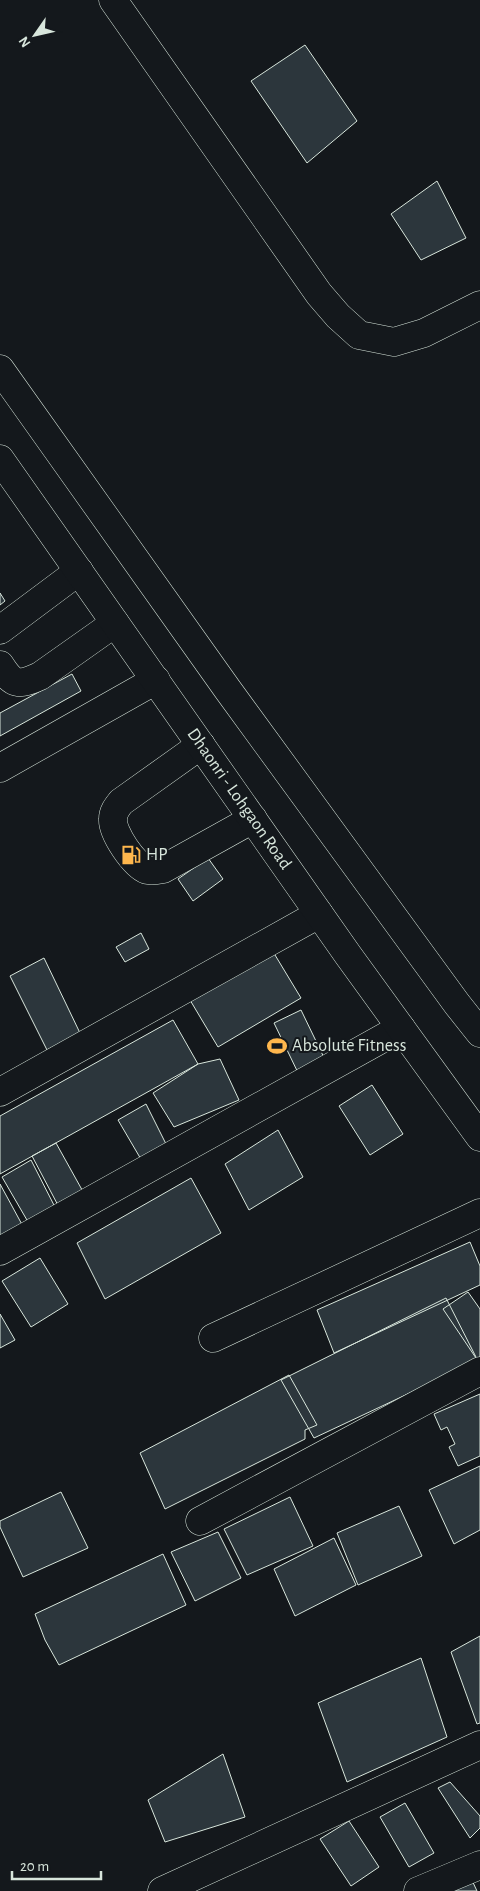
<svg xmlns="http://www.w3.org/2000/svg" width="480" height="1891" font-family="'Alegreya Sans',sans-serif">
  <style>
    .building { fill: #2c363c; stroke: #d8e6dc }
    .lines { fill: none; stroke-linecap: round; stroke-linejoin: round }
    .minor-casing { stroke: #d8e6dc; stroke-width: 29 }
    .major-casing { stroke: #d8e6dc; stroke-width: 29 }
    .minor { stroke: #14181c; stroke-width: 28 }
    .major { stroke: #14181c; stroke-width: 28 }
    .labels { text-anchor: middle; dominant-baseline: central; stroke-width: 4; stroke-linejoin: round; paint-order: stroke }
    .street-label { font-size: 18px; fill: #d8e6dc; stroke: #14181c }
    .poi-label { font-size: 18px; fill: #d8e6dc; stroke: #14181c; text-anchor: start }
  </style>
  <rect width="100%" height="100%" fill="#14181c"/>
  <path class="building" d="M 305,45 L 357,121 L 307,163 L 251,81 Z
    M 437,181 L 466,238 L 421,260 L 391,214 Z
    M 0,593 L 5,601 L 0,605 Z
    M 72,674 L 81,691 L 0,736 L 0,713 Z
    M 208,858 L 223,879 L 193,901 L 178,879 Z
    M 141,933 L 149,949 L 125,962 L 116,947 Z
    M 272,950 L 301,998 L 218,1047 L 190,1000 Z
    M 44,958 L 80,1033 L 47,1050 L 10,976 Z
    M 301,1010 L 329,1068 L 302,1081 L 274,1023 Z
    M 173,1020 L 198,1064 L 0,1174 L 0,1116 Z
    M 220,1059 L 239,1100 L 174,1127 L 153,1093 L 198,1064 Z
    M 372,1085 L 403,1134 L 370,1155 L 339,1106 Z
    M 146,1104 L 167,1146 L 142,1161 L 118,1120 Z
    M 278,1130 L 303,1177 L 249,1210 L 225,1164 Z
    M 56,1143 L 86,1197 L 61,1211 L 32,1156 Z
    M 31,1160 L 58,1213 L 31,1227 L 2,1177 Z
    M 191,1178 L 221,1233 L 105,1299 L 77,1243 Z
    M 0,1184 L 25,1230 L 0,1246 Z
    M 470,1242 L 480,1266 L 480,1285 L 334,1353 L 317,1310 Z
    M 40,1258 L 68,1304 L 31,1327 L 2,1281 Z
    M 468,1292 L 480,1309 L 480,1360 L 478,1361 L 443,1309 Z
    M 446,1298 L 478,1361 L 314,1438 L 281,1380 Z
    M 0,1314 L 15,1340 L 0,1348 Z
    M 289,1375 L 317,1425 L 305,1430 L 305,1439 L 165,1509 L 140,1453 Z
    M 480,1394 L 480,1456 L 458,1466 L 449,1447 L 455,1444 L 447,1427 L 441,1430 L 434,1414 Z
    M 480,1466 L 480,1530 L 454,1544 L 429,1490 Z
    M 61,1492 L 88,1548 L 23,1577 L 0,1527 L 0,1521 Z
    M 290,1497 L 313,1546 L 247,1575 L 224,1529 Z
    M 399,1506 L 422,1556 L 358,1585 L 337,1533 Z
    M 218,1532 L 241,1578 L 195,1601 L 171,1552 Z
    M 334,1538 L 356,1585 L 295,1616 L 274,1569 Z
    M 163,1554 L 186,1605 L 59,1665 L 45,1640 L 35,1614 Z
    M 480,1636 L 480,1723 L 477,1724 L 451,1652 Z
    M 421,1658 L 447,1737 L 347,1782 L 318,1703 Z
    M 223,1754 L 245,1817 L 165,1842 L 148,1800 Z
    M 450,1782 L 480,1816 L 480,1828 L 470,1838 L 438,1788 Z
    M 405,1803 L 434,1853 L 409,1867 L 380,1817 Z
    M 349,1821 L 379,1867 L 351,1886 L 320,1839 Z
    M 470,1876 L 477,1891 L 447,1891 Z"/>
  <g class="lines">
    <defs>
      <path id="minor" d="M 113,0 L 319,294 L 338,316 L 359,335 L 394,342 L 424,333 L 480,305
        M 0,369 L 228,690 L 457,1004 L 480,1033
        M 0,630 L 79,571
        M 0,665 C 13,685 18,686 40,676 L 115,623
        M 201,745 L 121,802 C 117,807 113,812 113,819 C 112,833 134,865 147,870 C 151,871 158,870 163,869 L 253,819
        M 0,768 L 156,680
        M 0,1092 L 319,914
        M 0,1251 L 401,1028
        M 213,1338 L 480,1213
        M 200,1521 L 480,1371
        M 162,1891 L 480,1745
        M 418,1891 L 480,1865"/>
      <path id="major" d="M 0,459 L 348,955 L 480,1137"/>
    </defs>
    <use href="#minor" class="minor-casing"/>
    <use href="#major" class="major-casing"/>
    <use href="#minor" class="minor"/>
    <use href="#major" class="major"/>
  </g>
  <defs>
    <symbol id="fuel-bare" viewBox="-9 -9 18 18"><path d="M-5.5-6h7V0h2V4h1.3V-2.5L3-4.5l.8-.8L6-3V5H2.5V1h-1V6h-7ZM-4.2-4.7v3.2H.2V-4.7Z" fill="#ffb74d" stroke="#14181c" stroke-width="2.5" paint-order="stroke"/></symbol>
    <symbol id="stadium-bare" viewBox="-9 -9 18 18"><path d="M0-5a6.5 5 0 1 0 0 10a6.5 5 0 1 0 0-10ZM-3.5-1.8h7v3.6h-7Z" fill="#ffb74d" stroke="#14181c" stroke-width="2.5" paint-order="stroke"/></symbol>
  </defs>
  <g fill-rule="evenodd">
    <use href="#fuel-bare" x="117" y="841" width="28" height="28"/>
    <use href="#stadium-bare" x="263" y="1032" width="28" height="28"/>
  </g>
  <g class="labels">
    <g class="street-label">
      <text transform="translate(239 799) rotate(55)">Dhaonri - Lohgaon Road</text>
    </g>
    <g class="poi-label">
      <text x="146" y="855">HP</text>
      <text x="292" y="1046">Absolute Fitness</text>
    </g>
  </g>
  <g transform="translate(35 35) rotate(236)" stroke="#14181c" stroke-width="4" paint-order="stroke">
  <path d="M0-4L9 19L0 12L-9 19Z" fill="#d8e6dc"/>
  <text y="-8" font-size="14" font-weight="bold" text-anchor="middle" fill="#d8e6dc">N</text>
  </g>
  <path d="M12 1871v8h89v-8" fill="none" stroke="#d8e6dc" stroke-width="2.5"/>
  <text x="20" y="1871" font-size="15" fill="#d8e6dc" stroke="#14181c" stroke-width="4" paint-order="stroke">20 m</text>
</svg>
